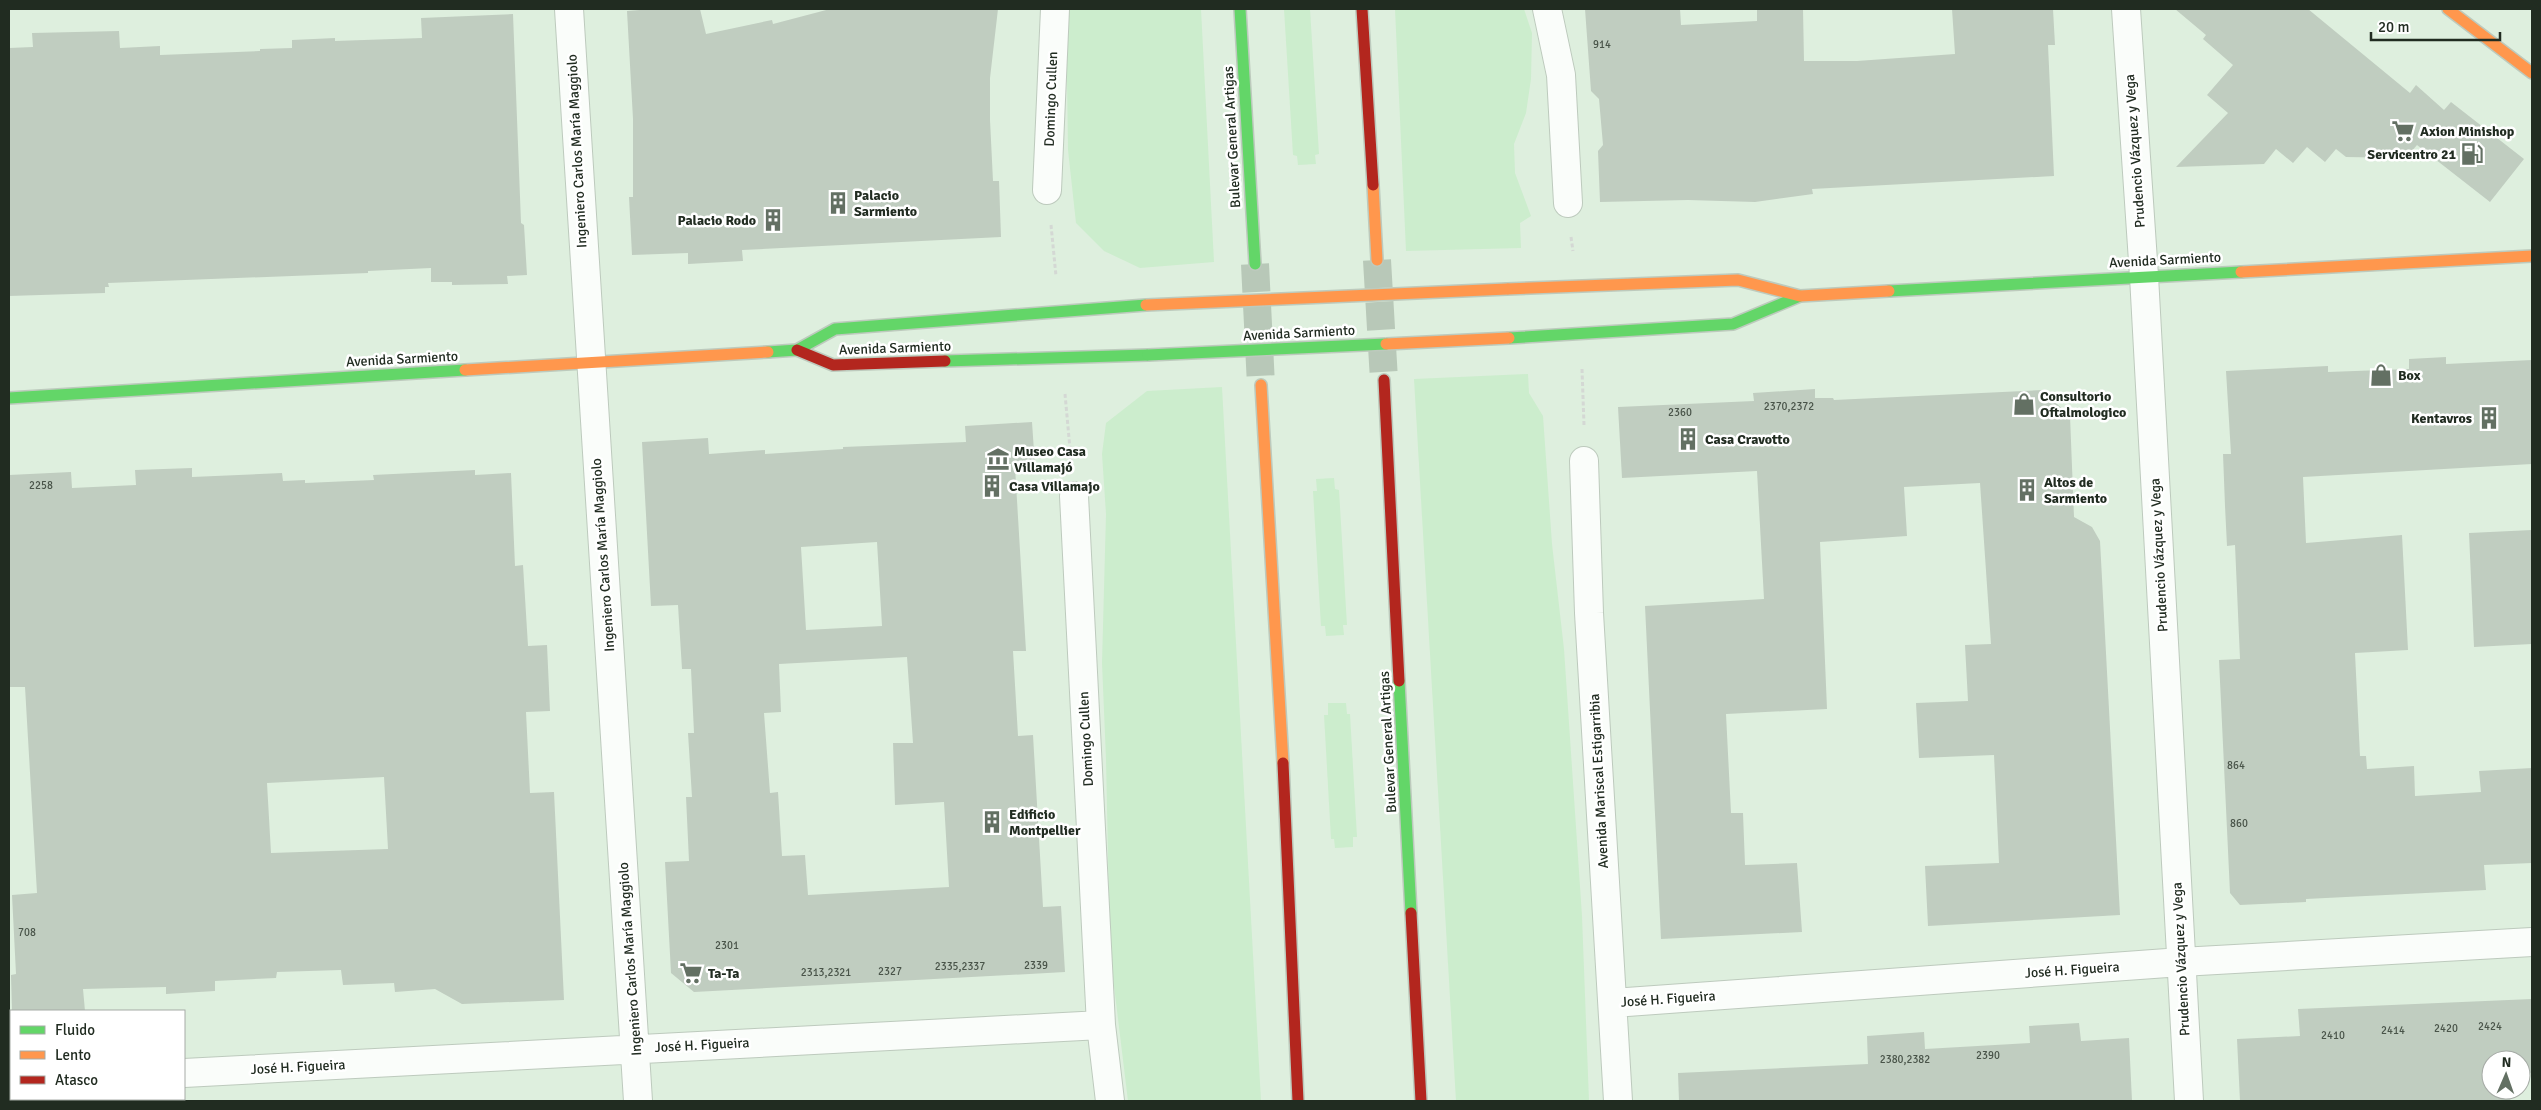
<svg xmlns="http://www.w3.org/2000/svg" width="2541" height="1110" font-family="Signika,sans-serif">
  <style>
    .green { fill: #ccedcd }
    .building { fill: #c0cdc0; fill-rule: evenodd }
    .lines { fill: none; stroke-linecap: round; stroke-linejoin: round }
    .secondary-tunnel { stroke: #b8c8b8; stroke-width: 28; stroke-dasharray: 28 14; stroke-linecap: butt }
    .street-casing { stroke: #bdcabd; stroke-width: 30 }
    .fast-casing { stroke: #bdcabd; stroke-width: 14 }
    .slow-casing { stroke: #bdcabd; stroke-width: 14 }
    .jam-casing { stroke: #bdcabd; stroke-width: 14 }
    .path { stroke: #d4d8d4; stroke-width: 3; stroke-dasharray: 4 2.5; stroke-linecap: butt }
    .street { stroke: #fafdfa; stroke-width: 28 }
    .fast { stroke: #63d668; stroke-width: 11 }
    .slow { stroke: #ff974d; stroke-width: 11 }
    .jam { stroke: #b3261e; stroke-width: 11 }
    .fast-bridge-casing { stroke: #bdcabd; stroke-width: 14; stroke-linecap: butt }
    .slow-bridge-casing { stroke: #bdcabd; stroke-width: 14; stroke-linecap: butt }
    .fast-bridge { stroke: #63d668; stroke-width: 11 }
    .slow-bridge { stroke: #ff974d; stroke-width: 11 }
    .labels { text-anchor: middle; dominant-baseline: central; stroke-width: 5; stroke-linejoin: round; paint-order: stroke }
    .number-label { font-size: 11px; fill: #495449 }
    .street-label { font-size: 14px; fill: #212c21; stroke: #fff }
    .poi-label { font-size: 14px; font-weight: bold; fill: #212c21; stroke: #fff; text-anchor: start }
  </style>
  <rect width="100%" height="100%" fill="#deefde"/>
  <path class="green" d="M 1066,9 L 1201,9 L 1214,262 L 1140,268 L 1104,251 L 1076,223 L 1068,150 Z
    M 1284,9 L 1310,9 L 1319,154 L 1315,155 L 1316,164 L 1298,165 L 1297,156 L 1293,155 Z
    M 1395,9 L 1524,9 L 1532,33 L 1531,79 L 1526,113 L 1514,144 L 1515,173 L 1531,216 L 1520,223 L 1521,248 L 1406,251 Z
    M 1528,374 L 1529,393 L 1543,416 L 1552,544 L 1564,649 L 1582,916 L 1589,1101 L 1456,1101 L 1414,379 Z
    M 1222,387 L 1261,1101 L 1128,1101 L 1110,953 L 1106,759 L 1102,663 L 1106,514 L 1102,454 L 1106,423 L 1147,391 Z
    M 1334,478 L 1335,489 L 1339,490 L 1347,625 L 1343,625 L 1344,635 L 1326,636 L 1325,626 L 1321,626 L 1313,491 L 1317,491 L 1316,479 Z
    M 1328,703 L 1346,703 L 1347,714 L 1350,714 L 1357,837 L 1353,837 L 1353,847 L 1335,848 L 1334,839 L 1331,839 L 1324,715 L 1328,715 Z"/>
  <path class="building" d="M 652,9 L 700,9 L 706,34 L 772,20 L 773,24 L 830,9 L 998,9 L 990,78 L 990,120 L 993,181 L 999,181 L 1001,237 L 742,250 L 743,261 L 688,264 L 688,253 L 632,255 L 629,197 L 633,197 L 633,119 L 627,11 Z
    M 1585,9 L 1680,9 L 1681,25 L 1757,21 L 1757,9 L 1803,9 L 1804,61 L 1857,61 L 1955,54 L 1952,9 L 2053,9 L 2055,45 L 2048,45 L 2054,176 L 1812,189 L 1813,194 L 1755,202 L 1688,200 L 1600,202 L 1598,151 L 1603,145 L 1599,99 L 1591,91 Z
    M 2175,9 L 2308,9 L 2410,93 L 2416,85 L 2444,110 L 2451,102 L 2524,159 L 2490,202 L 2417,145 L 2406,158 L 2346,157 L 2336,149 L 2325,162 L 2307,147 L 2293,163 L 2276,149 L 2264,164 L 2176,167 L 2228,113 L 2207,95 L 2233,65 L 2203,39 L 2206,35 Z
    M 513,14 L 521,223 L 524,225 L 527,275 L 507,276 L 508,284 L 452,285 L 452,282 L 431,282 L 431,268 L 368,271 L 368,273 L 108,283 L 109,287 L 105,287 L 105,293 L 9,296 L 9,48 L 33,47 L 32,33 L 119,31 L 120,48 L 160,46 L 160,55 L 260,51 L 260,49 L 292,48 L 292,40 L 335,38 L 335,41 L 422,38 L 421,18 Z
    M 2446,357 L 2446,364 L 2532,360 L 2532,464 L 2303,477 L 2306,543 L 2402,535 L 2408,650 L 2355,653 L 2360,756 L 2366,756 L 2367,769 L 2414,766 L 2415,796 L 2481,792 L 2479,771 L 2532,768 L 2532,863 L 2484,865 L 2486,890 L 2306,899 L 2306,902 L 2240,905 L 2230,893 L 2219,660 L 2240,659 L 2235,545 L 2227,546 L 2225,506 L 2223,454 L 2231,454 L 2226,371 L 2328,366 L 2328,372 L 2409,369 L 2409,359 Z
    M 1815,389 L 1815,398 L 1833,398 L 1834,400 L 2042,390 L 2070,416 L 2074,517 L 2092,527 L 2100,541 L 2120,915 L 1928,926 L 1925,866 L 1999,863 L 1994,755 L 1919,758 L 1916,703 L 1968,701 L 1965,645 L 1991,644 L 1980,483 L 1904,487 L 1907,536 L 1820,542 L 1827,709 L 1726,714 L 1731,813 L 1743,813 L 1745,865 L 1797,863 L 1802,932 L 1661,939 L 1645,606 L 1764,599 L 1757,471 L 1622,478 L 1618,407 L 1754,401 L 1753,393 Z
    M 1032,422 L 1035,466 L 1015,467 L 1026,651 L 1013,651 L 1018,736 L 1033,735 L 1043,907 L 1061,906 L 1065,972 L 694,992 L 671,973 L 665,862 L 689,861 L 686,797 L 692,797 L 688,733 L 694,733 L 691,669 L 682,669 L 678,605 L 651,606 L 642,442 L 708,438 L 709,454 L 765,450 L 765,454 L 843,449 L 843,447 L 966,442 L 965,426 ZM 877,542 L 882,626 L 806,630 L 801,547 ZM 907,657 L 913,743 L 893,743 L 895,805 L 944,802 L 949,887 L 808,895 L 805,855 L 782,856 L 778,792 L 770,793 L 764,713 L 781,712 L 779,664 Z
    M 192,468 L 192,477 L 282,473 L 283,481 L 305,480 L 305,483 L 374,480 L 373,475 L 475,470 L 475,475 L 511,473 L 515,566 L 523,565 L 528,646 L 547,645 L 550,711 L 526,712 L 530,793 L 554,792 L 564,1000 L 462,1004 L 435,989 L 395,992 L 394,983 L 343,985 L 341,970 L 277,972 L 276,978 L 215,981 L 215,991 L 166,994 L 166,987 L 83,989 L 85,1011 L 12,1011 L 11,975 L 16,974 L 12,895 L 37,893 L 25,687 L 9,687 L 9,475 L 71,472 L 72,488 L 136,485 L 135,470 ZM 384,777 L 388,849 L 271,853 L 267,783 Z
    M 2532,530 L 2532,644 L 2474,647 L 2469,533 Z
    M 2532,999 L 2532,1071 L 2521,1086 L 2521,1060 L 2491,1060 L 2491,1090 L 2518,1090 L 2509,1101 L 2240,1101 L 2237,1039 L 2300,1036 L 2298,1009 Z
    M 2079,1023 L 2081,1041 L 2129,1038 L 2132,1101 L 1679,1101 L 1678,1073 L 1868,1064 L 1867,1036 L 1924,1032 L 1925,1049 L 2030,1043 L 2029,1026 Z"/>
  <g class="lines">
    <path class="secondary-tunnel" d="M 1377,260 L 1384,380
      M 1255,264 L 1261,385"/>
    <defs>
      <path id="street" d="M 569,9 L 638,1101
        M 1547,9 L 1561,75 L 1568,203
        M 2126,9 L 2144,276 L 2189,1101
        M 1047,190 L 1055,9
        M 1584,461 L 1589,613 L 1618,1101
        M 1074,496 L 1101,1025 L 1110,1101
        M 1613,1003 L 2181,962 L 2532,942
        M 184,1073 L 1101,1025
        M 9,1083 L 11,1083"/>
      <path id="fast" d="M 1240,9 L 1255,264
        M 1889,291 L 2241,272
        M 1509,338 L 1733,324 L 1800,296
        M 768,352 L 797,350 L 835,329 L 1146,305
        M 945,361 L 1148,355
        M 9,398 L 465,370
        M 1399,681 L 1411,913"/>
      <path id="slow" d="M 2448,9 L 2532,73
        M 1373,185 L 1377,260
        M 2241,272 L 2532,256
        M 1507,289 L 1738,280 L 1800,296 L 1889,291
        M 465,370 L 768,352
        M 1261,385 L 1283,763"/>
      <path id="jam" d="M 1362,9 L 1373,185
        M 797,350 L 833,365 L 945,361
        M 1384,380 L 1399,681
        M 1283,763 L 1298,1101
        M 1411,913 L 1421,1101"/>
    </defs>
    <use href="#street" class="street-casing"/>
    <use href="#fast" class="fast-casing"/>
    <use href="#slow" class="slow-casing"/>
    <use href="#jam" class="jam-casing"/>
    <path class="path" d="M 1051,225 L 1056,276
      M 1571,237 L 1573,251
      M 1582,369 L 1584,425
      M 1065,394 L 1071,460"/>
    <use href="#street" class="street"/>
    <use href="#fast" class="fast"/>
    <use href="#slow" class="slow"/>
    <use href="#jam" class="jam"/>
    <defs>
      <path id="fast-bridge" d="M 1148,355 L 1386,344"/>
      <path id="slow-bridge" d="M 1146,305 L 1507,289
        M 1386,344 L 1509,338"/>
    </defs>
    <use href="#fast-bridge" class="fast-bridge-casing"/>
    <use href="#slow-bridge" class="slow-bridge-casing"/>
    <use href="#fast-bridge" class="fast-bridge"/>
    <use href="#slow-bridge" class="slow-bridge"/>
  </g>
  <defs>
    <symbol id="supermarket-bare" viewBox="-9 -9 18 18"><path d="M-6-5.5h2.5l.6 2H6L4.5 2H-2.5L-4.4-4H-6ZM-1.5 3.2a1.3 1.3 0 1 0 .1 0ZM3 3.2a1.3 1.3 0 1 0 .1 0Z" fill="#637063" stroke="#fff" stroke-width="2.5" paint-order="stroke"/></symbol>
    <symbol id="fuel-bare" viewBox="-9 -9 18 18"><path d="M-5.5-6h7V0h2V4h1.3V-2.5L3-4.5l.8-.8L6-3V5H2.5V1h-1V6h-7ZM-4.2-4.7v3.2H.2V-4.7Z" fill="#637063" stroke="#fff" stroke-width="2.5" paint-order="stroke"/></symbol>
    <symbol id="building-bare" viewBox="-9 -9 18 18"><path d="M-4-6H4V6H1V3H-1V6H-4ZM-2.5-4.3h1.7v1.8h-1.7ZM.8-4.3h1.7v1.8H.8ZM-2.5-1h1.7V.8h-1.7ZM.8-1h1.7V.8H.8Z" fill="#637063" stroke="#fff" stroke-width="2.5" paint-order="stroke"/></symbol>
    <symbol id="shop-bare" viewBox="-9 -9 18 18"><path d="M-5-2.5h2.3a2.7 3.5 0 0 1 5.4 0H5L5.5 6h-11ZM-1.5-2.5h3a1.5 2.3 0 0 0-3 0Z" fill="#637063" stroke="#fff" stroke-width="2.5" paint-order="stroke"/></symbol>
    <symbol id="museum-bare" viewBox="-9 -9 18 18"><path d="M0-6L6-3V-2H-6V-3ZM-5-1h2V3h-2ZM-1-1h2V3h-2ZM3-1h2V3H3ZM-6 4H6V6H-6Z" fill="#637063" stroke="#fff" stroke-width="2.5" paint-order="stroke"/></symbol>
  </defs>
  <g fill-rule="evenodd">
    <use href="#supermarket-bare" x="2387" y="115" width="32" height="32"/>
    <use href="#fuel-bare" x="2456" y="138" width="32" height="32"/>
    <use href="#building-bare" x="822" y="187" width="32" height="32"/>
    <use href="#building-bare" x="757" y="204" width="32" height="32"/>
    <use href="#shop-bare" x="2365" y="359" width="32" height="32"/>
    <use href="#shop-bare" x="2008" y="388" width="32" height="32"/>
    <use href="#building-bare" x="2473" y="402" width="32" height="32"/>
    <use href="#building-bare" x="1672" y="423" width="32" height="32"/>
    <use href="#museum-bare" x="982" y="443" width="32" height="32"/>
    <use href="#building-bare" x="976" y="470" width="32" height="32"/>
    <use href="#building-bare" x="2011" y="474" width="32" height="32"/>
    <use href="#building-bare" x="976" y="806" width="32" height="32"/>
    <use href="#supermarket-bare" x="675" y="957" width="32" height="32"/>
  </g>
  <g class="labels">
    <g class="number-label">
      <text x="1602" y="44">914</text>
      <text x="1789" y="406">2370,2372</text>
      <text x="1680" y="412">2360</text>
      <text x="41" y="485">2258</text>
      <text x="2236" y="765">864</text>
      <text x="2239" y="823">860</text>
      <text x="27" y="932">708</text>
      <text x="727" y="945">2301</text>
      <text x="1036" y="965">2339</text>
      <text x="960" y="966">2335,2337</text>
      <text x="890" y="971">2327</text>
      <text x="826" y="972">2313,2321</text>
      <text x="2490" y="1026">2424</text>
      <text x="2446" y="1028">2420</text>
      <text x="2393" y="1030">2414</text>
      <text x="2333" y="1035">2410</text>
      <text x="1988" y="1055">2390</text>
      <text x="1905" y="1059">2380,2382</text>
    </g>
    <g class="street-label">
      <text transform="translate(1051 99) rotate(-88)">Domingo Cullen</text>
      <text transform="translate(1232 137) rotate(-93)">Bulevar General Artigas</text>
      <text transform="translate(577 151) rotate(-93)">Ingeniero Carlos María Maggiolo</text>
      <text transform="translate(2135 151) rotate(-94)">Prudencio Vázquez y Vega</text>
      <text transform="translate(2165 260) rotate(-3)">Avenida Sarmiento</text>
      <text transform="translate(1299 333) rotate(-3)">Avenida Sarmiento</text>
      <text transform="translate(895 348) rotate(-2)">Avenida Sarmiento</text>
      <text transform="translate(402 359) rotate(-3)">Avenida Sarmiento</text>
      <text transform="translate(603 555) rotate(-94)">Ingeniero Carlos María Maggiolo</text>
      <text transform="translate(2159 555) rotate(-93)">Prudencio Vázquez y Vega</text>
      <text transform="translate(1086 739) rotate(-93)">Domingo Cullen</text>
      <text transform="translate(1388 742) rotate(-93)">Bulevar General Artigas</text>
      <text transform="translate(1599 781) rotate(-93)">Avenida Mariscal Estigarribia</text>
      <text transform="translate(630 959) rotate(-94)">Ingeniero Carlos María Maggiolo</text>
      <text transform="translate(2181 959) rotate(-93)">Prudencio Vázquez y Vega</text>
      <text transform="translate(2072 970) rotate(-4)">José H. Figueira</text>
      <text transform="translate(1668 999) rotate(-4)">José H. Figueira</text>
      <text transform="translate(702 1045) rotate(-3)">José H. Figueira</text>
      <text transform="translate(298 1067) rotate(-3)">José H. Figueira</text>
    </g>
    <g class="poi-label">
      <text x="2420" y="131">Axion Minishop</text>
      <text x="2456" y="154" text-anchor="end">Servicentro 21</text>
      <text x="854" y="195">Palacio<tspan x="854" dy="16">Sarmiento</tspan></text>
      <text x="756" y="220" text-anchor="end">Palacio Rodo</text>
      <text x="2398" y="375">Box</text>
      <text x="2040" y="396">Consultorio<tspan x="2040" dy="16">Oftalmologico</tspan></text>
      <text x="2472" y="418" text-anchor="end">Kentavros</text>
      <text x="1705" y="439">Casa Cravotto</text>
      <text x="1014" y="451">Museo Casa<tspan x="1014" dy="16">Villamajó</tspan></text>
      <text x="2044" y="482">Altos de<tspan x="2044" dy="16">Sarmiento</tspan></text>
      <text x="1009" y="486">Casa Villamajo</text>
      <text x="1009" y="814">Edificio<tspan x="1009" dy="16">Montpellier</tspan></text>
      <text x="708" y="973">Ta-Ta</text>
    </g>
  </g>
  <rect width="2541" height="1110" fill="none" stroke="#212c21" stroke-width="20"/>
  <rect x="10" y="1010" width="175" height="90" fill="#ffffff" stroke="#a6aba6"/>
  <rect x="20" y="1026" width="25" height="8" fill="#63d668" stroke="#a6aba6"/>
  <text x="55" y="1035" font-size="15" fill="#212c21">Fluido</text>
  <rect x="20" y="1051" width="25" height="8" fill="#ff974d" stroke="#a6aba6"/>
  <text x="55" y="1060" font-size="15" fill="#212c21">Lento</text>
  <rect x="20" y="1076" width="25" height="8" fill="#b3261e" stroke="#a6aba6"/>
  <text x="55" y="1085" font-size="15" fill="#212c21">Atasco</text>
  <g transform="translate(2506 1075) rotate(2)"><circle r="24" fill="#ffffff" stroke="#a6aba6"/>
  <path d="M0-4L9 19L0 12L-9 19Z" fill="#637063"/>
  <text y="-8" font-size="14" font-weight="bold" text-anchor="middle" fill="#212c21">N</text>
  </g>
  <path d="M2371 32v8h129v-8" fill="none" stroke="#212c21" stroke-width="2.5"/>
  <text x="2378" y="32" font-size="15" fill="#212c21" stroke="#ffffff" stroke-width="4" paint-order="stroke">20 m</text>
</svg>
